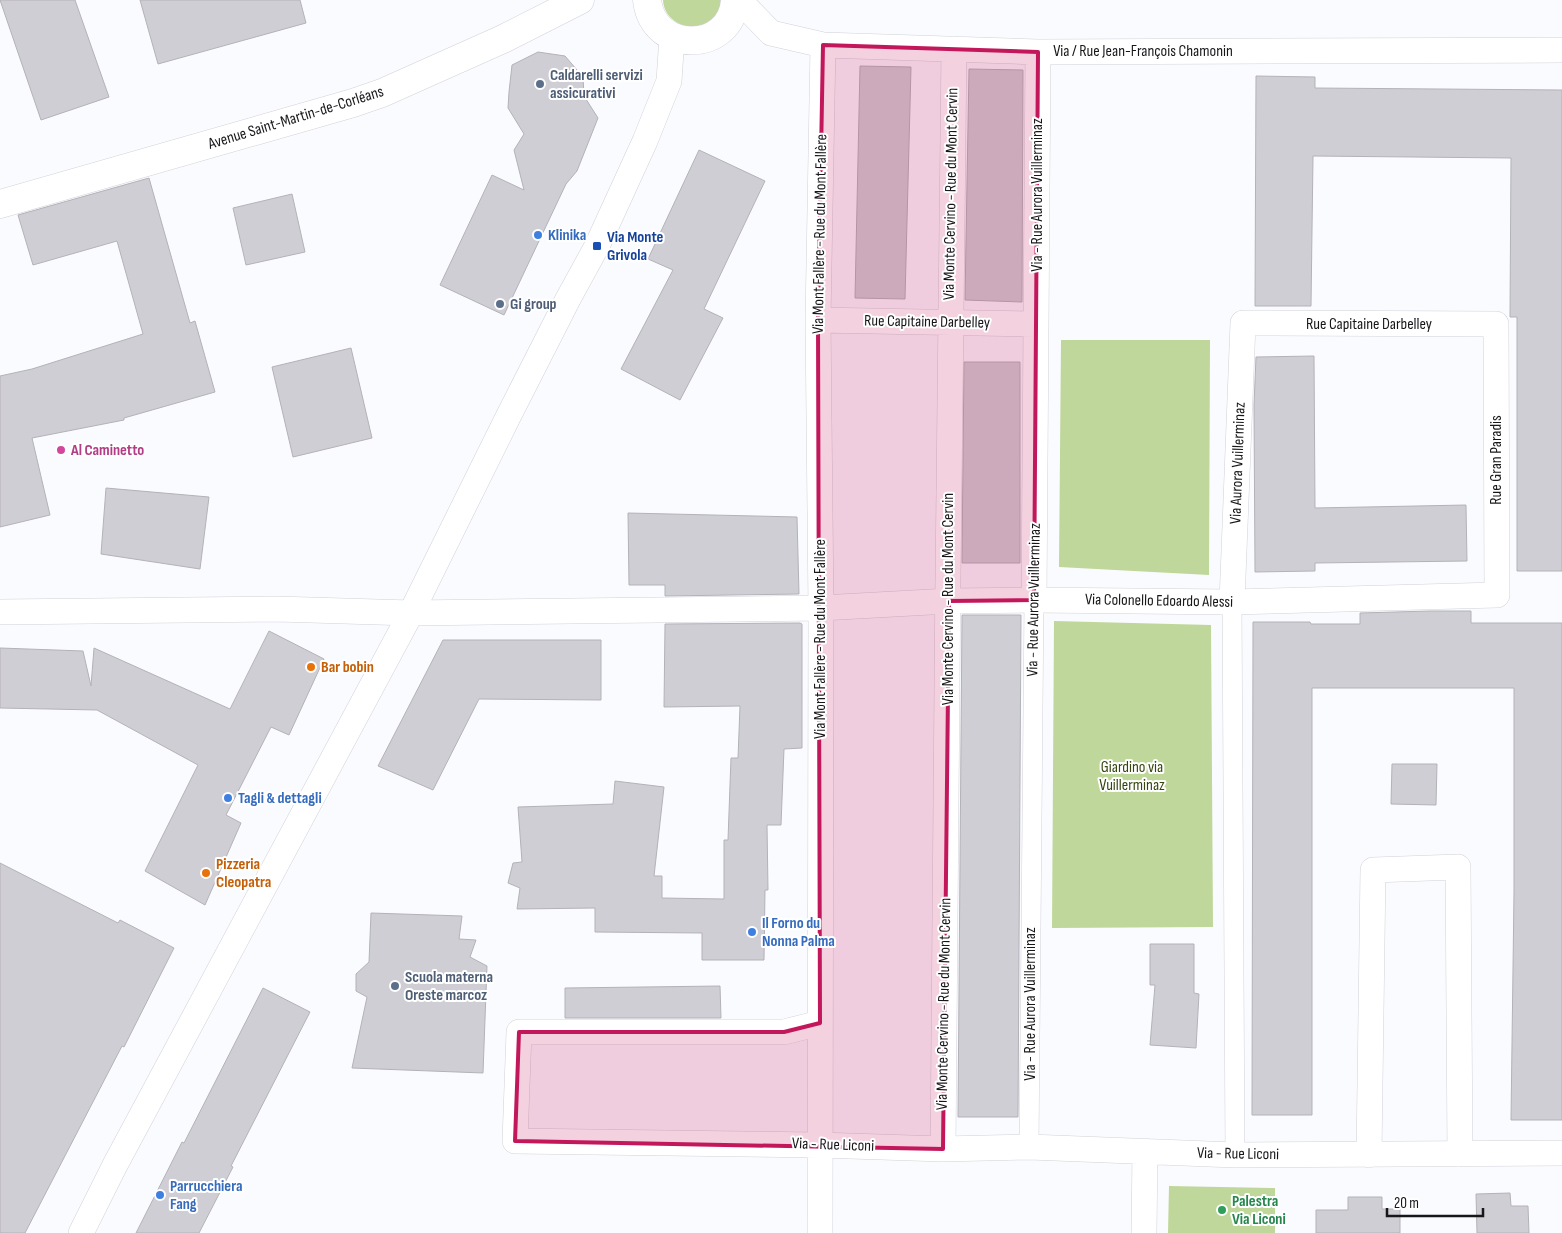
<svg xmlns="http://www.w3.org/2000/svg" width="1562" height="1233" font-family="'Sofia Sans Condensed',sans-serif">
  <style>
    .green { fill: #bfd79a }
    .building { fill: #d0ced5; stroke: #b3b2b8 }
    .lines { fill: none; stroke-linecap: round; stroke-linejoin: round }
    .pedestrian-casing { stroke: #d1d2d9; stroke-width: 20 }
    .minor-casing { stroke: #d1d2d9; stroke-width: 26 }
    .tertiary-casing { stroke: #d1d2d9; stroke-width: 29 }
    .pedestrian { stroke: #fff; stroke-width: 19 }
    .minor { stroke: #fff; stroke-width: 25 }
    .tertiary { stroke: #fff; stroke-width: 28 }
    .marked { fill: #c2185b; fill-opacity: 0.2; stroke: #c2185b; stroke-width: 4; stroke-linejoin: round }
    .service-dot { fill: #5c6f8a; stroke: #fff; stroke-width: 2 }
    .shop-dot { fill: #3f7fe0; stroke: #fff; stroke-width: 2 }
    .transit-dot { fill: #1a4fb4; stroke: #fff; stroke-width: 2 }
    .hotel-dot { fill: #d1479c; stroke: #fff; stroke-width: 2 }
    .food-dot { fill: #e8710a; stroke: #fff; stroke-width: 2 }
    .leisure-dot { fill: #2e9e5b; stroke: #fff; stroke-width: 2 }
    .labels { text-anchor: middle; dominant-baseline: central; stroke-width: 4; stroke-linejoin: round; paint-order: stroke }
    .street-label { font-size: 16px; fill: #17171a; stroke: #fff }
    .service-label { font-size: 16px; font-weight: bold; fill: #4e5e75; stroke: #fff; text-anchor: start }
    .shop-label { font-size: 16px; font-weight: bold; fill: #366cbe; stroke: #fff; text-anchor: start }
    .transit-label { font-size: 16px; font-weight: bold; fill: #164399; stroke: #fff; text-anchor: start }
    .hotel-label { font-size: 16px; font-weight: bold; fill: #b23c85; stroke: #fff; text-anchor: start }
    .food-label { font-size: 16px; font-weight: bold; fill: #c56008; stroke: #fff; text-anchor: start }
    .park-label { font-size: 16px; fill: #34460e; stroke: #fff }
    .leisure-label { font-size: 16px; font-weight: bold; fill: #27864d; stroke: #fff; text-anchor: start }
  </style>
  <rect width="100%" height="100%" fill="#fafbff"/>
  <path class="green" d="M 663,0 L 722,0 C 720,8 718,15 711,21 C 693,35 664,23 663,0 Z
    M 1061,340 L 1210,340 L 1209,575 L 1059,567 Z
    M 1054,621 L 1211,625 L 1213,927 L 1052,928 Z
    M 1169,1186 L 1275,1188 L 1275,1233 L 1168,1233 Z"/>
  <path class="building" d="M 0,0 L 75,0 L 109,97 L 41,120 Z
    M 140,0 L 300,0 L 306,23 L 158,64 Z
    M 538,52 L 565,56 L 583,77 L 584,96 L 598,118 L 577,171 L 566,184 L 504,315 L 440,285 L 492,175 L 524,190 L 514,150 L 524,134 L 508,108 L 509,92 L 512,65 Z
    M 860,66 L 911,67 L 905,299 L 855,298 Z
    M 969,69 L 1023,70 L 1022,302 L 965,300 Z
    M 1256,76 L 1315,77 L 1315,88 L 1562,90 L 1562,571 L 1517,571 L 1517,317 L 1510,317 L 1511,158 L 1313,156 L 1311,306 L 1255,306 Z
    M 699,150 L 765,181 L 704,309 L 723,318 L 680,400 L 621,369 L 673,270 L 648,259 Z
    M 149,178 L 190,323 L 195,321 L 215,392 L 124,418 L 124,420 L 32,438 L 50,515 L 0,527 L 0,376 L 32,369 L 143,334 L 117,241 L 33,265 L 18,215 Z
    M 292,194 L 305,252 L 246,265 L 233,208 Z
    M 351,348 L 372,438 L 293,457 L 272,367 Z
    M 1314,356 L 1315,508 L 1466,505 L 1467,561 L 1315,563 L 1315,571 L 1255,572 L 1254,405 L 1256,357 Z
    M 964,362 L 1020,362 L 1020,563 L 962,563 Z
    M 106,488 L 209,497 L 200,569 L 101,554 Z
    M 628,513 L 797,517 L 799,594 L 665,596 L 665,585 L 629,585 Z
    M 1430,611 L 1471,611 L 1471,623 L 1562,623 L 1562,1120 L 1511,1120 L 1514,892 L 1514,688 L 1312,688 L 1312,1115 L 1252,1115 L 1253,622 L 1310,622 L 1311,624 L 1360,624 L 1360,613 Z
    M 962,615 L 1021,615 L 1018,1117 L 958,1117 Z
    M 800,623 L 802,624 L 802,748 L 784,749 L 781,825 L 767,825 L 768,890 L 765,890 L 764,960 L 702,960 L 702,933 L 595,932 L 595,908 L 517,909 L 520,888 L 508,883 L 513,863 L 522,862 L 518,807 L 613,804 L 615,781 L 664,787 L 654,876 L 662,876 L 662,898 L 724,899 L 724,840 L 728,840 L 731,758 L 738,758 L 740,706 L 664,707 L 665,624 Z
    M 269,631 L 324,659 L 289,735 L 271,727 L 226,815 L 241,823 L 205,905 L 145,871 L 198,765 L 97,710 L 0,708 L 0,648 L 83,651 L 91,686 L 94,648 L 230,709 Z
    M 443,640 L 601,640 L 601,700 L 479,699 L 433,790 L 378,766 Z
    M 1392,764 L 1437,764 L 1436,805 L 1391,804 Z
    M 0,863 L 118,923 L 120,920 L 174,948 L 124,1047 L 122,1046 L 25,1233 L 0,1233 Z
    M 371,913 L 462,916 L 459,939 L 476,940 L 470,957 L 487,966 L 483,1073 L 352,1068 L 367,997 L 356,991 L 356,974 L 369,962 Z
    M 1150,944 L 1194,944 L 1194,993 L 1199,994 L 1196,1048 L 1150,1045 L 1155,985 L 1150,985 Z
    M 720,986 L 721,1018 L 565,1018 L 565,988 Z
    M 263,988 L 310,1012 L 231,1166 L 233,1167 L 199,1233 L 136,1233 L 182,1142 L 184,1143 Z
    M 1510,1193 L 1511,1206 L 1528,1206 L 1529,1233 L 1477,1233 L 1476,1194 Z
    M 1348,1197 L 1382,1197 L 1382,1209 L 1400,1209 L 1400,1233 L 1316,1233 L 1316,1210 L 1348,1210 Z"/>
  <g class="lines">
    <defs>
      <path id="pedestrian" d="M 1232,602 L 1235,1155
        M 1029,1147 L 1034,600"/>
      <path id="minor" d="M 739,0 L 771,33 L 823,45 L 1038,52 L 1562,50
        M 818,320 L 1036,324
        M 1034,600 L 1038,52
        M 0,612 L 277,609 L 411,613 L 821,608 L 949,601 L 1034,600 L 1232,602 L 1497,595 L 1496,324 L 1243,323 L 1232,602
        M 820,1023 L 784,1032 L 519,1032 L 515,1141 L 819,1145 L 943,1149 L 1029,1147 L 1235,1155 L 1562,1153
        M 943,1149 C 947,782 948,416 954,49
        M 1369,1155 L 1373,870 L 1458,867 L 1460,1154
        M 81,1233 L 115,1165 L 411,613 L 508,417 L 568,299 L 597,246 L 645,141 L 669,81 L 672,37
        M 820,1233 L 821,608 L 818,320 L 823,45
        M 1144,1233 L 1145,1151"/>
      <path id="tertiary" d="M 647,0 C 653,55 732,53 735,0
        M 0,204 L 353,103 L 382,93 L 503,39 L 580,0"/>
    </defs>
    <use href="#pedestrian" class="pedestrian-casing"/>
    <use href="#minor" class="minor-casing"/>
    <use href="#tertiary" class="tertiary-casing"/>
    <use href="#pedestrian" class="pedestrian"/>
    <use href="#minor" class="minor"/>
    <use href="#tertiary" class="tertiary"/>
  </g>
  <path class="marked" d="M 823,45 L 1038,52 L 1034,600 L 949,601 L 943,1149 L 515,1141 L 519,1032 L 784,1032 L 820,1023 L 818,320 Z"/>
  <g class="service-dot">
    <circle cx="540" cy="84" r="5"/>
    <circle cx="500" cy="304" r="5"/>
    <circle cx="395" cy="986" r="5"/>
  </g>
  <g class="shop-dot">
    <circle cx="538" cy="235" r="5"/>
    <circle cx="228" cy="798" r="5"/>
    <circle cx="752" cy="932" r="5"/>
    <circle cx="160" cy="1195" r="5"/>
  </g>
  <rect class="transit-dot" x="592" y="241" width="10" height="10" rx="2.5"/>
  <circle class="hotel-dot" cx="61" cy="450" r="5"/>
  <g class="food-dot">
    <circle cx="311" cy="667" r="5"/>
    <circle cx="206" cy="873" r="5"/>
  </g>
  <circle class="leisure-dot" cx="1222" cy="1210" r="5"/>
  <g class="labels">
    <g class="street-label">
      <text x="1143" y="51">Via / Rue Jean-François Chamonin</text>
      <text transform="translate(296 118) rotate(-17)">Avenue Saint-Martin-de-Corléans</text>
      <text transform="translate(951 194) rotate(-89)">Via Monte Cervino - Rue du Mont Cervin</text>
      <text transform="translate(1037 195) rotate(-90)">Via - Rue Aurora Vuillerminaz</text>
      <text transform="translate(820 234) rotate(-89)">Via Mont Fallère - Rue du Mont Fallère</text>
      <text transform="translate(927 322) rotate(1)">Rue Capitaine Darbelley</text>
      <text x="1369" y="324">Rue Capitaine Darbelley</text>
      <text transform="translate(1496 460) rotate(-90)">Rue Gran Paradis</text>
      <text transform="translate(1238 463) rotate(-88)">Via Aurora Vuillerminaz</text>
      <text transform="translate(948 599) rotate(-90)">Via Monte Cervino - Rue du Mont Cervin</text>
      <text transform="translate(1034 600) rotate(-89)">Via - Rue Aurora Vuillerminaz</text>
      <text transform="translate(1159 601) rotate(1)">Via Colonello Edoardo Alessi</text>
      <text transform="translate(820 639) rotate(-90)">Via Mont Fallère - Rue du Mont Fallère</text>
      <text transform="translate(944 1004) rotate(-89)">Via Monte Cervino - Rue du Mont Cervin</text>
      <text transform="translate(1030 1004) rotate(-90)">Via - Rue Aurora Vuillerminaz</text>
      <text transform="translate(833 1145) rotate(2)">Via - Rue Liconi</text>
      <text transform="translate(1238 1154) rotate(1)">Via - Rue Liconi</text>
    </g>
    <g class="service-label">
      <text x="550" y="75">Caldarelli servizi<tspan x="550" dy="18">assicurativi</tspan></text>
      <text x="510" y="304">Gi group</text>
      <text x="405" y="977">Scuola materna<tspan x="405" dy="18">Oreste marcoz</tspan></text>
    </g>
    <g class="shop-label">
      <text x="548" y="235">Klinika</text>
      <text x="238" y="798">Tagli &amp; dettagli</text>
      <text x="762" y="923">Il Forno du<tspan x="762" dy="18">Nonna Palma</tspan></text>
      <text x="170" y="1186">Parrucchiera<tspan x="170" dy="18">Fang</tspan></text>
    </g>
    <g class="transit-label">
      <text x="607" y="237">Via Monte<tspan x="607" dy="18">Grivola</tspan></text>
    </g>
    <g class="hotel-label">
      <text x="71" y="450">Al Caminetto</text>
    </g>
    <g class="food-label">
      <text x="321" y="667">Bar bobin</text>
      <text x="216" y="864">Pizzeria<tspan x="216" dy="18">Cleopatra</tspan></text>
    </g>
    <g class="park-label">
      <text x="1132" y="767">Giardino via<tspan x="1132" dy="18">Vuillerminaz</tspan></text>
    </g>
    <g class="leisure-label">
      <text x="1232" y="1201">Palestra<tspan x="1232" dy="18">Via Liconi</tspan></text>
    </g>
  </g>
  <path d="M1387 1208v8h96v-8" fill="none" stroke="#17171a" stroke-width="2.5"/>
  <text x="1394" y="1208" font-size="15" fill="#17171a" stroke="#ffffff" stroke-width="4" paint-order="stroke">20 m</text>
</svg>
